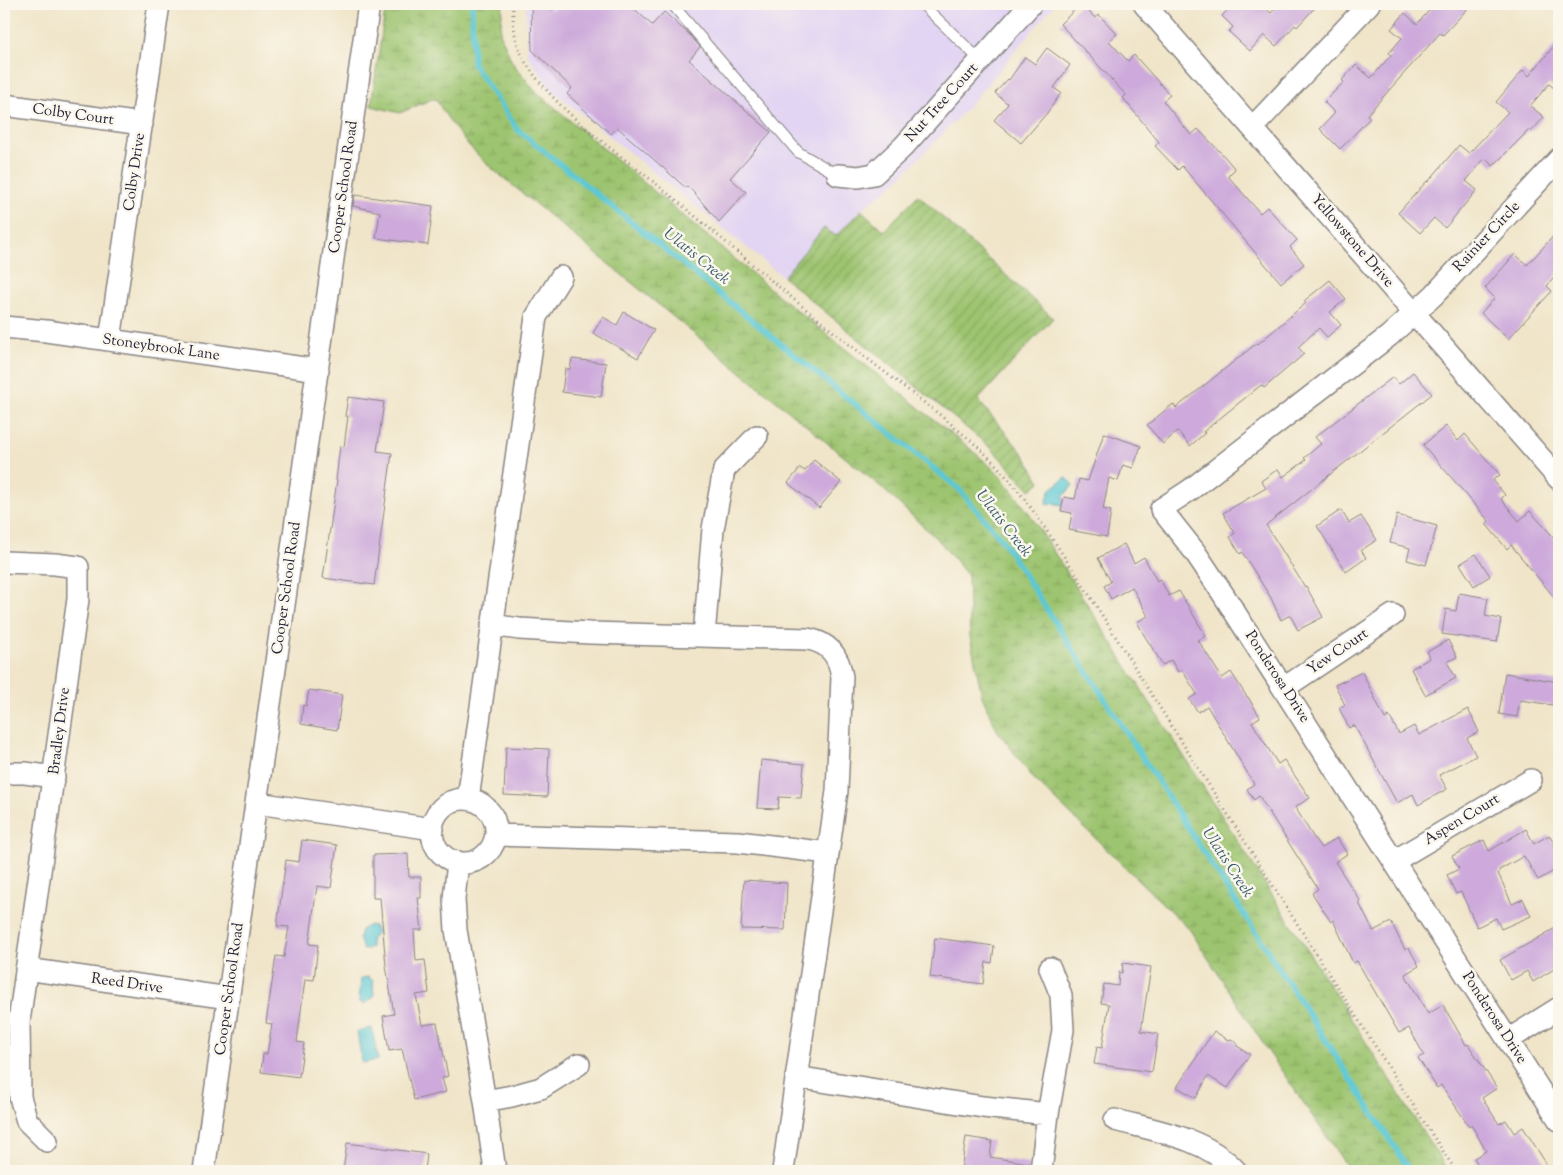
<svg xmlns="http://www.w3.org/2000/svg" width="1563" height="1175" font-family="'Sorts Mill Goudy',serif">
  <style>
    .built { fill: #e2d4f3 }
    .wetland { fill: url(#wetland-marsh); stroke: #607355 }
    .garden { fill: url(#garden-furrows); stroke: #607355 }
    .water { fill: #5cc8d4; stroke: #3f7588 }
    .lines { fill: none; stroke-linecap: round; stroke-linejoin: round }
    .stream { stroke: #5cc8d4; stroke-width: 5.5 }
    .building { fill: #cdaadb }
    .service-casing { stroke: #898482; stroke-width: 12 }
    .minor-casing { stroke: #898482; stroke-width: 24 }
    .path { stroke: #898482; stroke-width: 3; stroke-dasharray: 1 4; stroke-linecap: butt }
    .service { stroke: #fff; stroke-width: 10 }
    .minor { stroke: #fff; stroke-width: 21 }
    .labels { text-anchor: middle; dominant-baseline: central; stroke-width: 5; stroke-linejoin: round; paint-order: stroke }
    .street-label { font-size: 15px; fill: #22223b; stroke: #fbf7ec }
    .water-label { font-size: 16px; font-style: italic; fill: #365c71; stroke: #fbf7ec }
  </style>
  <defs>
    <pattern id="wetland-marsh" width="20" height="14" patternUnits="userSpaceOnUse" patternTransform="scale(1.25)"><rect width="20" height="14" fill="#9dc46f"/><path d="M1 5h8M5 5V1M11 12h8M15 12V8" fill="none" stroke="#87a861"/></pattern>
    <pattern id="garden-furrows" width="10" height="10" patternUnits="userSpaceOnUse" patternTransform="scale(1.25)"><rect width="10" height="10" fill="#9dc46f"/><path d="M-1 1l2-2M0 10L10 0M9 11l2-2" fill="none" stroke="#87a861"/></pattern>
  </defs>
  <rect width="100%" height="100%" fill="#fbf7ec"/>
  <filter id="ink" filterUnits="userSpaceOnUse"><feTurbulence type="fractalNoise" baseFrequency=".02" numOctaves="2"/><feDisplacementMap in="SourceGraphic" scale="10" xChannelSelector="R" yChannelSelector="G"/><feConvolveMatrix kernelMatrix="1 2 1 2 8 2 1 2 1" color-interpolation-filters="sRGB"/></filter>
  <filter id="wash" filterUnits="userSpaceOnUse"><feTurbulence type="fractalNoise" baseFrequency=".0096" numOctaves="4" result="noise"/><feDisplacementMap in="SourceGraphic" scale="20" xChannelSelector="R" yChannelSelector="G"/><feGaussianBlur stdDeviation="1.12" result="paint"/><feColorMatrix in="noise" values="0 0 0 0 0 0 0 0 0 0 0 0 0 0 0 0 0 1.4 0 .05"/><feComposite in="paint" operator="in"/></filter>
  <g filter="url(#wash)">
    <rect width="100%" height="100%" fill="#f0e5c9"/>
    <path class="built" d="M 526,4 L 1055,4 L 968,107 L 901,177 L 861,210 L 836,237 L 824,228 L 783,277 L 551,89 L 527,54 Z"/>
    <path class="wetland" d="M 386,4 L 503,4 L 500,33 L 512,62 L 534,90 L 774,292 L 973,451 L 998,473 L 1029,513 L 1448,1171 L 1350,1171 L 1264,1045 L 1190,930 L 1034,779 L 997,730 L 982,696 L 970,636 L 968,576 L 941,543 L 880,486 L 489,166 C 467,145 451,126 436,99 L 432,99 L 400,113 L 371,106 Z"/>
    <path class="garden" d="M 918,195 L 1053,318 L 978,400 L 1025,456 L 1040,482 L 1030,490 L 991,448 L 783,277 L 824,228 L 836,236 L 861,210 L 884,231 Z"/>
    <path class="water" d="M 1065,478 L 1067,478 L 1073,485 L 1063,497 L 1064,499 L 1062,505 L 1052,503 L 1051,505 L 1046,504 L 1050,490 Z
      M 370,925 L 374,926 L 377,933 L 371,939 L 371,948 L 363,950 L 359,938 L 361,930 Z
      M 369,977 L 373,981 L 374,997 L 364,1004 L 359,1001 L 361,978 Z
      M 372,1028 L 378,1060 L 362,1063 L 357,1031 Z"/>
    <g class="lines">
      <path class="stream" d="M 472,4 L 473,64 L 518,130 L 958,488 L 1002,540 L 1410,1171"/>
    </g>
    <g id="blocks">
      <path class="building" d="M 531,4 L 544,4 L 552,10 L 557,4 L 629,4 L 652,25 L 664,12 L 690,35 L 700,47 L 689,60 L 771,132 L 730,178 L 746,192 L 719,222 L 688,186 L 686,188 L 617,127 L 611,134 L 567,94 L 572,88 L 532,50 Z
        M 1081,4 L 1095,18 L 1099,15 L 1117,34 L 1109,41 L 1128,61 L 1134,55 L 1170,95 L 1163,101 L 1191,135 L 1198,129 L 1224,156 L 1235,169 L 1228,176 L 1260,213 L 1267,207 L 1297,240 L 1290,247 L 1304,264 L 1281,283 L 1182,166 L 1178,170 L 1155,146 L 1159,142 L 1123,98 L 1126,95 L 1060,24 Z
        M 1233,4 L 1261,4 L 1271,13 L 1279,4 L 1318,4 L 1297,27 L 1295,25 L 1276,46 L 1264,35 L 1250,51 L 1229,32 L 1233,27 L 1222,16 Z
        M 1435,4 L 1472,4 L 1443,35 L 1440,33 L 1367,115 L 1370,118 L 1340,149 L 1320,129 L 1335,113 L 1324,102 L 1344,82 L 1342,80 L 1356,65 L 1371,78 L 1391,55 L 1389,53 L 1402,38 L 1391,29 L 1405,13 L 1417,24 Z
        M 1559,40 L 1559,92 L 1549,84 L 1530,106 L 1544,117 L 1531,132 L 1529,130 L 1493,166 L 1485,158 L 1466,181 L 1477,190 L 1445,228 L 1434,218 L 1420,233 L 1398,213 L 1427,181 L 1428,182 L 1459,145 L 1469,153 L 1508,112 L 1496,102 L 1523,70 L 1529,76 Z
        M 1047,48 L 1070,65 L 1054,88 L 1061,93 L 1047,113 L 1021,143 L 994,120 L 1008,104 L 995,93 L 1008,79 L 1009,80 L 1025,57 L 1035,64 Z
        M 355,195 L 433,206 L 428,245 L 376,238 L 380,212 L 353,206 Z
        M 1559,230 L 1559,272 L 1547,286 L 1552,291 L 1508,339 L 1481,313 L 1495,298 L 1485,288 L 1515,254 L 1527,265 Z
        M 1330,280 L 1346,299 L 1330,312 L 1341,325 L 1327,337 L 1319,328 L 1298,347 L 1304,354 L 1264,388 L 1261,385 L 1203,432 L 1205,433 L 1190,446 L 1178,431 L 1163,444 L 1147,425 L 1173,404 L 1176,408 L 1257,343 L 1258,344 L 1306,303 L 1304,301 Z
        M 624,312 L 654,330 L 638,358 L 593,333 L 603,317 L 617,325 Z
        M 572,359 L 606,363 L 601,397 L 562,392 L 565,369 L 570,369 Z
        M 1413,372 L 1432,394 L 1266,525 L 1305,587 L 1306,586 L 1323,617 L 1298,630 L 1290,615 L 1281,620 L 1271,598 L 1242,552 L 1240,554 L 1230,537 L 1235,533 L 1223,513 L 1266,488 L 1261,481 L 1278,469 L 1283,477 L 1306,460 L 1304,458 L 1321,444 L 1315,437 L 1393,377 L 1399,384 Z
        M 348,397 L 384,402 L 377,451 L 392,453 L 374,585 L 323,578 L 337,480 L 336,480 L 340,446 L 344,447 L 348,416 L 345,416 Z
        M 1446,426 L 1458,441 L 1465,434 L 1500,475 L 1493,480 L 1505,495 L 1501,499 L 1519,521 L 1530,511 L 1559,543 L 1559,603 L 1511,545 L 1507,549 L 1486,524 L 1489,521 L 1423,445 Z
        M 1104,433 L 1141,446 L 1133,468 L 1123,465 L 1118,481 L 1109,478 L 1103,509 L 1111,511 L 1107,537 L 1069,530 L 1072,513 L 1061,511 L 1064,497 L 1075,499 L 1079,479 L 1088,481 Z
        M 814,460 L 841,482 L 819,508 L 788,483 L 800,468 L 805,471 Z
        M 1341,510 L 1349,523 L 1361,516 L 1377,540 L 1361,550 L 1366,558 L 1346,572 L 1317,526 Z
        M 1397,515 L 1437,526 L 1426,565 L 1407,560 L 1410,548 L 1390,543 Z
        M 1124,544 L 1134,563 L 1144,557 L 1157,581 L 1160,579 L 1169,596 L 1179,591 L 1206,636 L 1198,640 L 1222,678 L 1231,672 L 1247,697 L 1248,697 L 1260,717 L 1252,722 L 1266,745 L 1278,764 L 1284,760 L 1310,798 L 1295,807 L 1312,835 L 1321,848 L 1337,838 L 1347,854 L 1335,862 L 1361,902 L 1359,903 L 1373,931 L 1391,922 L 1405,950 L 1409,948 L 1419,966 L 1405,974 L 1428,1014 L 1443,1005 L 1466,1045 L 1468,1044 L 1497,1088 L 1482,1098 L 1499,1124 L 1506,1120 L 1514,1133 L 1523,1127 L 1551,1171 L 1482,1171 L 1474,1158 L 1486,1151 L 1471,1124 L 1469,1126 L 1441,1085 L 1437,1088 L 1418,1058 L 1424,1055 L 1409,1028 L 1399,1033 L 1357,961 L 1353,963 L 1333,920 L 1331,922 L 1312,893 L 1318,889 L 1259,796 L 1254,800 L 1247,789 L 1254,784 L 1207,706 L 1198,712 L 1189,699 L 1197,694 L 1182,670 L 1178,672 L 1171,660 L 1163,665 L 1144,635 L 1137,622 L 1148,616 L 1132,587 L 1111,599 L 1104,586 L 1111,582 L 1098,558 Z
        M 1476,554 L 1490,576 L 1474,586 L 1460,564 Z
        M 1459,593 L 1488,598 L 1485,616 L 1501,619 L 1497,642 L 1442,634 L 1446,609 L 1456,611 Z
        M 1448,640 L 1457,657 L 1447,662 L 1456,678 L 1425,695 L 1411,669 L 1430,658 L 1427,652 Z
        M 1362,672 L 1385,719 L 1389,716 L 1399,734 L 1414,726 L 1419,735 L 1468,709 L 1479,732 L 1467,738 L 1476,756 L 1439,775 L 1447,789 L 1418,805 L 1413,794 L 1397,803 L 1354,725 L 1349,728 L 1339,708 L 1345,705 L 1335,685 Z
        M 1505,673 L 1559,682 L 1559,706 L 1520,700 L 1517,717 L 1499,714 Z
        M 309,690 L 342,695 L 337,730 L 301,724 L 303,705 L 306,706 Z
        M 506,747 L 549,749 L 547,797 L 504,795 Z
        M 761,760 L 804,764 L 801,798 L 779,797 L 778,809 L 757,808 Z
        M 1526,829 L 1534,844 L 1549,835 L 1559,852 L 1559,868 L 1538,880 L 1524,856 L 1499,870 L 1500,872 L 1498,873 L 1512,904 L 1523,899 L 1531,916 L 1501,929 L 1496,918 L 1477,927 L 1461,892 L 1456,894 L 1447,875 L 1459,869 L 1452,856 L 1484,840 L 1489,851 Z
        M 302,840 L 337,845 L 331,888 L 317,886 L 309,944 L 318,945 L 314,980 L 305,979 L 297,1042 L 304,1043 L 299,1077 L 261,1072 L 263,1054 L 267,1054 L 272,1024 L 266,1023 L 276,956 L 284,957 L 289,927 L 277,926 L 286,860 L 299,862 Z
        M 408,854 L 409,877 L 421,877 L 421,898 L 418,898 L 422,930 L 414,930 L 416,961 L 425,960 L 429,993 L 416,995 L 422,1025 L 437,1023 L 448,1076 L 442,1078 L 446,1092 L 414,1100 L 402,1049 L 389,1051 L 383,1016 L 394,1014 L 386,966 L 380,898 L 373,898 L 373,855 Z
        M 744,880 L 787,883 L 785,930 L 741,929 Z
        M 1559,926 L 1559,966 L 1533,982 L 1527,971 L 1511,980 L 1500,960 Z
        M 935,938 L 994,946 L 992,963 L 986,962 L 983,984 L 930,977 Z
        M 1123,963 L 1151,967 L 1141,1031 L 1158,1034 L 1152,1072 L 1094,1064 L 1097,1047 L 1102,1048 L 1109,1004 L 1101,1003 L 1104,984 L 1118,986 L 1119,972 L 1122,973 Z
        M 1214,1031 L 1228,1040 L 1231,1039 L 1237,1043 L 1237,1046 L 1250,1054 L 1228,1088 L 1208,1076 L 1196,1098 L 1177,1087 Z
        M 966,1137 L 992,1141 L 990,1157 L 1029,1163 L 1029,1171 L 961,1171 Z
        M 347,1143 L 427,1154 L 425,1171 L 343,1171 Z"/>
    </g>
  </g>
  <g filter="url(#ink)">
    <use href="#blocks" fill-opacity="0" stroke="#898482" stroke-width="1"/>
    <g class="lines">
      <defs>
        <path id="service" d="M 672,4 L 798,152 L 838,175
          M 922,4 L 980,60"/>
        <path id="minor" d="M 1144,4 L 1559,479
          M 4,105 L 142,124
          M 1253,127 L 1369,4
          M 1559,159 L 1434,295 L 1389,336 L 1190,490 L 1161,509 L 1195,552 L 1223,594 L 1559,1120
          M 838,175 L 858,177 L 874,174 L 903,147 L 1031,4
          M 4,327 L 46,331 L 318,370
          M 110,340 L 159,4
          M 4,562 L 55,564 L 78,567 L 78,599 L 19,1022 L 20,1097 L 27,1121 L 47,1141
          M 492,625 L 519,629 L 590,633 L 808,639 C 830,643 839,656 842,677 L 837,791 L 783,1171
          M 704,636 L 713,529 L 724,470 L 757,436
          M 1284,688 L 1393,615
          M 4,773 L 25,773 L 54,777
          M 468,799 L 536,317 L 561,277
          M432 831a32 32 0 1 1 64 0a32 32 0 1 1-64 0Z
          M 257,803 L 433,829
          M 496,835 L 738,842 L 828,853
          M 1394,861 L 1531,780
          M 458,862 L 454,899 L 456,930 L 485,1101 L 495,1171
          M 26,969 L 229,998
          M 1508,1040 L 1559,1008
          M 796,1077 L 983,1107 L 1048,1114
          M 485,1101 L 512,1096 L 541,1088 L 579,1064
          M 1115,1120 C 1157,1131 1206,1138 1236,1171
          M 204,1171 L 369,4
          M 1041,1171 L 1048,1114 L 1063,1030 L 1061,995 L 1050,968"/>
      </defs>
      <use href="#service" class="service-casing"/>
      <use href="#minor" class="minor-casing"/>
      <path class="path" d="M 513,4 C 512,27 516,50 530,69 C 564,118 620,154 666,192 C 719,236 771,281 825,325 C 870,362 918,396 963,434 C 1007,470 1034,511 1065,558 C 1096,604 1125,652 1155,700 C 1255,857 1354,1015 1456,1171"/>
      <use href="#service" class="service"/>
      <use href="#minor" class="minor"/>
    </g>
  </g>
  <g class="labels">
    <g class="street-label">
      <text transform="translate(942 103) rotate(-48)">Nut Tree Court</text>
      <text transform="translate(73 115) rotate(8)">Colby Court</text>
      <text transform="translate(135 172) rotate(-82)">Colby Drive</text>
      <text transform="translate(344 187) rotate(-82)">Cooper School Road</text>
      <text transform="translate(1487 237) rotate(-47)">Rainier Circle</text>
      <text transform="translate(1352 241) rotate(49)">Yellowstone Drive</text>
      <text transform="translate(161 348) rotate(8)">Stoneybrook Lane</text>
      <text transform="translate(287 588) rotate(-82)">Cooper School Road</text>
      <text transform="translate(1338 652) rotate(-34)">Yew Court</text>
      <text transform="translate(1277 677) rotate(57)">Ponderosa Drive</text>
      <text transform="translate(60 731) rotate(-83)">Bradley Drive</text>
      <text transform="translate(1462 820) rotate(-31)">Aspen Court</text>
      <text transform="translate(127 984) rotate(8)">Reed Drive</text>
      <text transform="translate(230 989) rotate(-82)">Cooper School Road</text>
      <text transform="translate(1494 1018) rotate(57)">Ponderosa Drive</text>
    </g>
    <g class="water-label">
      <text transform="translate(696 257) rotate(39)">Ulatis Creek</text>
      <text transform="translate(1003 524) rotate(52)">Ulatis Creek</text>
      <text transform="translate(1227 863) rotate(57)">Ulatis Creek</text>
    </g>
  </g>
  <rect width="1563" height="1175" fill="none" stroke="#fbf7ec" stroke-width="20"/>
</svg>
